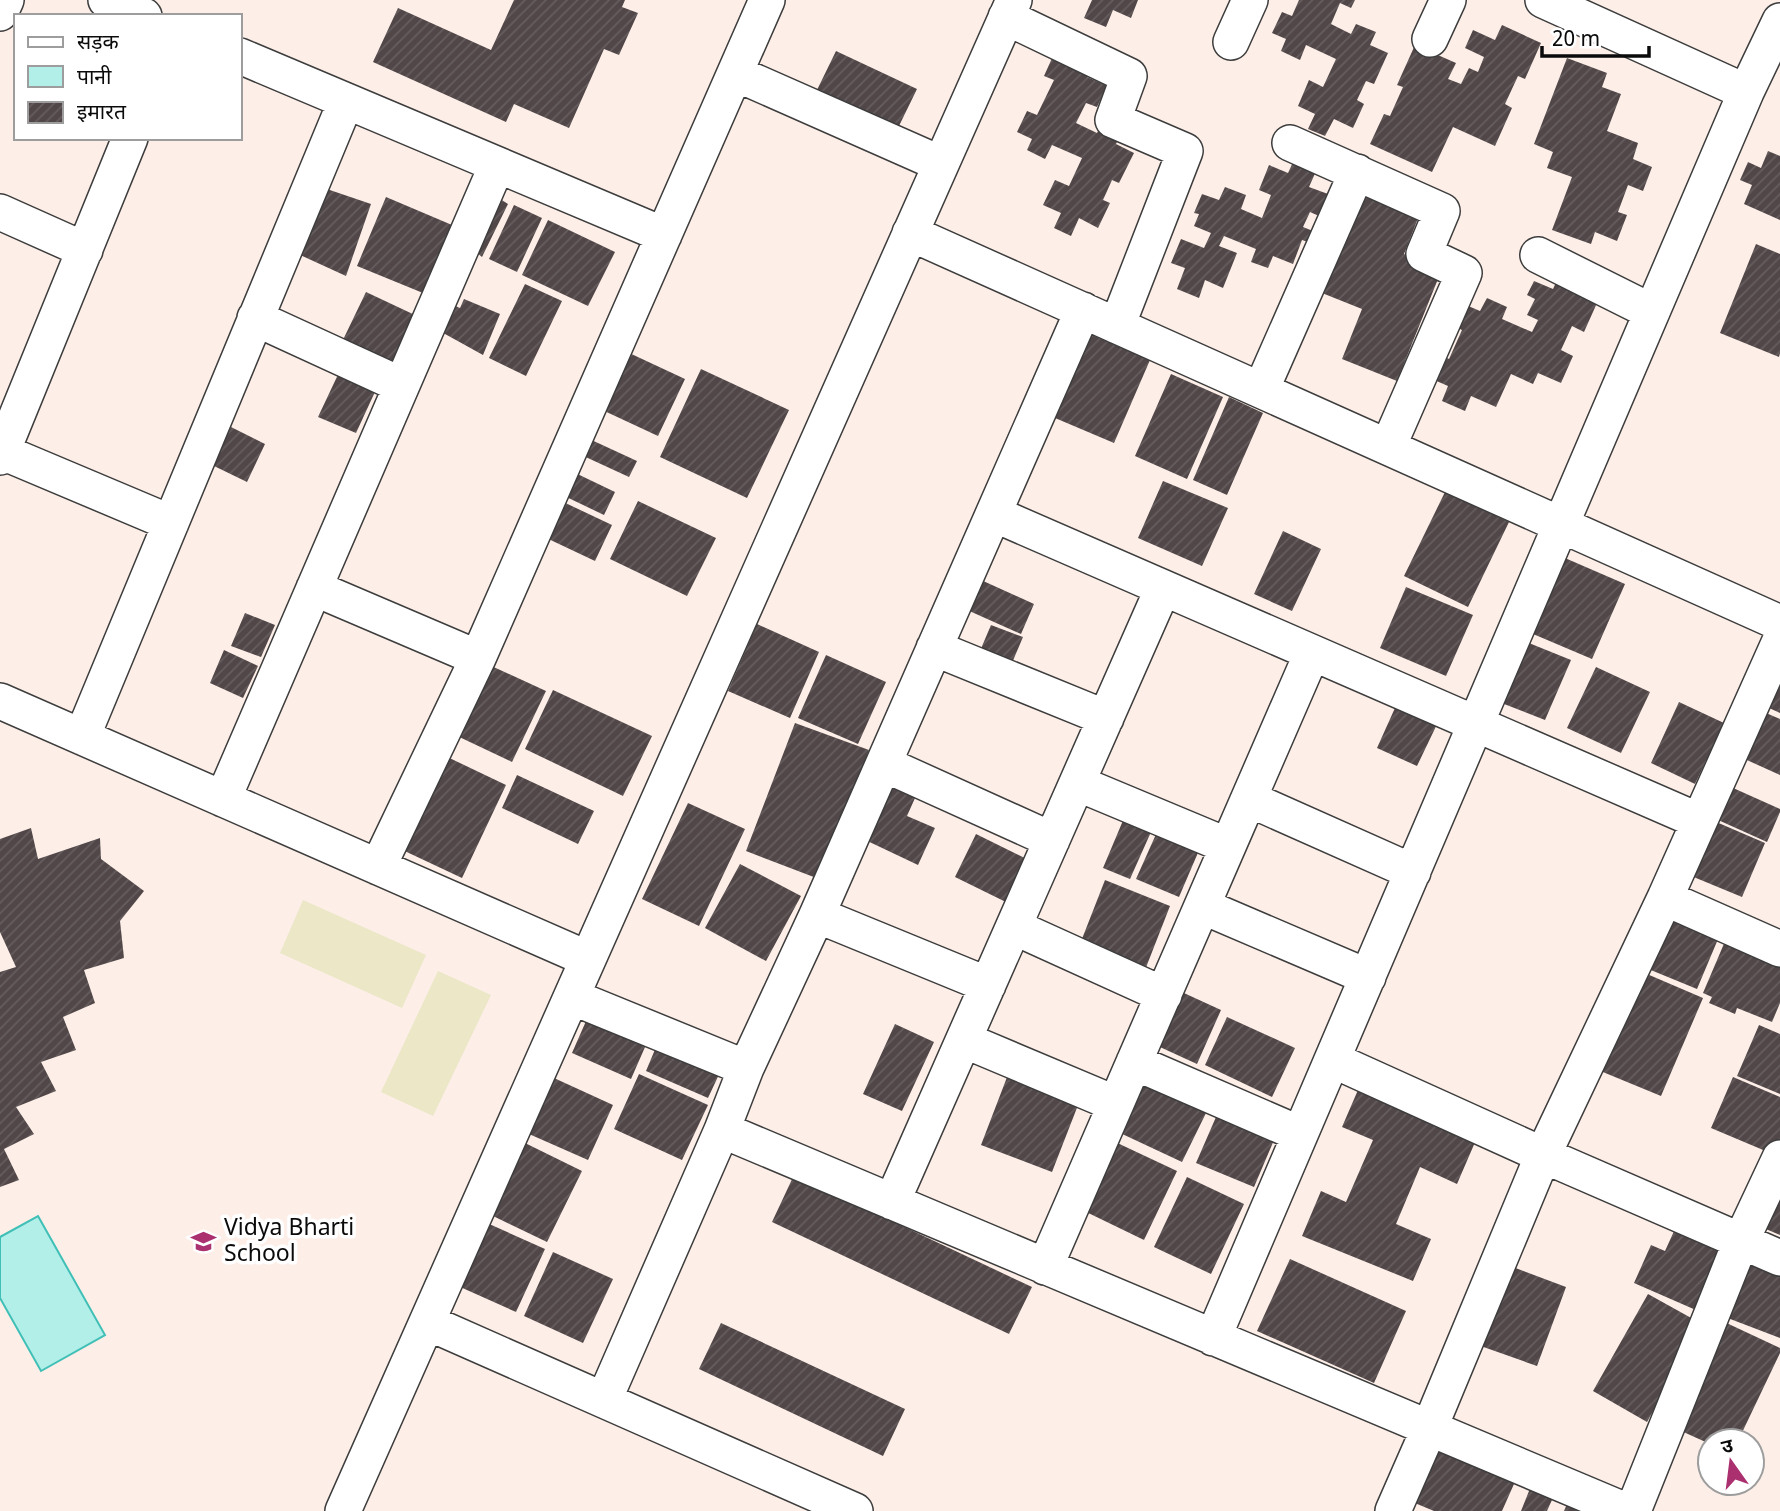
<svg xmlns="http://www.w3.org/2000/svg" width="1780" height="1511" font-family="Georgia,'Noto Sans Devanagari',serif">
  <style>
    .pitch { fill: #ebe7c7 }
    .water { fill: #b2efe9; stroke: #40bfb6; stroke-width: 2 }
    .building { fill: url(#building-hatch) }
    .lines { fill: none; stroke-linecap: round; stroke-linejoin: round }
    .minor-casing { stroke: #3d3d3d; stroke-width: 38 }
    .minor { stroke: #fff; stroke-width: 35 }
    .labels { text-anchor: middle; dominant-baseline: central; stroke-width: 7; stroke-linejoin: round; paint-order: stroke }
    .poi-label { font-size: 23px; fill: #0a0a0a; stroke: #fff; text-anchor: start }
  </style>
  <defs>
    <pattern id="building-hatch" width="6" height="6" patternUnits="userSpaceOnUse" patternTransform="scale(1.75)"><rect width="6" height="6" fill="#514748"/><path d="M-1 1l2-2M0 6l6-6M5 7l2-2" fill="none" stroke="#655d5e"/></pattern>
  </defs>
  <rect width="100%" height="100%" fill="#fdefe8"/>
  <path class="pitch" d="M 303,900 L 426,955 L 402,1008 L 280,953 Z
    M 438,971 L 491,995 L 433,1116 L 381,1092 Z"/>
  <path class="water" d="M 38,1216 L 105,1335 L 41,1371 L 0,1298 L 0,1237 Z"/>
  <path class="building" d="M 514,0 L 625,0 L 622,7 L 638,13 L 619,55 L 604,49 L 569,128 L 514,104 L 506,122 L 373,62 L 398,8 L 491,50 Z
    M 1092,0 L 1138,0 L 1131,18 L 1113,10 L 1106,27 L 1084,18 Z
    M 1299,0 L 1355,0 L 1351,8 L 1340,3 L 1331,24 L 1351,34 L 1356,24 L 1376,32 L 1370,45 L 1388,53 L 1374,84 L 1366,81 L 1357,100 L 1364,104 L 1353,128 L 1334,119 L 1325,136 L 1308,129 L 1315,114 L 1298,106 L 1309,80 L 1323,87 L 1336,59 L 1306,45 L 1300,60 L 1281,51 L 1286,39 L 1272,33 L 1282,12 L 1292,16 Z
    M 1502,25 L 1541,43 L 1525,79 L 1518,76 L 1505,104 L 1512,108 L 1495,146 L 1453,127 L 1432,172 L 1370,144 L 1384,114 L 1390,116 L 1403,87 L 1397,85 L 1415,45 L 1456,63 L 1448,79 L 1461,84 L 1469,68 L 1478,72 L 1484,57 L 1465,48 L 1473,30 L 1495,40 Z
    M 836,51 L 917,89 L 898,128 L 817,90 Z
    M 1053,56 L 1094,62 L 1087,77 L 1107,86 L 1097,107 L 1086,103 L 1076,123 L 1097,133 L 1102,123 L 1122,132 L 1116,144 L 1134,153 L 1119,183 L 1112,180 L 1103,200 L 1110,203 L 1098,228 L 1079,218 L 1071,236 L 1054,228 L 1061,213 L 1043,205 L 1055,180 L 1069,186 L 1082,158 L 1052,145 L 1045,159 L 1027,150 L 1032,139 L 1017,132 L 1027,111 L 1037,115 L 1054,80 L 1044,76 Z
    M 1567,58 L 1607,73 L 1602,87 L 1621,94 L 1607,131 L 1638,143 L 1633,159 L 1652,167 L 1643,191 L 1628,185 L 1618,212 L 1627,215 L 1617,241 L 1595,232 L 1591,244 L 1552,230 L 1572,177 L 1547,168 L 1553,152 L 1534,144 Z
    M 1768,151 L 1780,156 L 1780,220 L 1744,204 L 1752,185 L 1740,180 L 1748,162 L 1761,168 Z
    M 1294,160 L 1317,169 L 1309,187 L 1328,194 L 1319,216 L 1310,212 L 1303,227 L 1313,231 L 1308,242 L 1302,240 L 1293,264 L 1273,256 L 1268,268 L 1251,262 L 1256,249 L 1224,236 L 1219,246 L 1237,253 L 1223,288 L 1205,280 L 1199,298 L 1177,289 L 1185,268 L 1171,263 L 1181,239 L 1204,248 L 1211,233 L 1194,226 L 1199,214 L 1194,213 L 1202,194 L 1219,200 L 1225,187 L 1246,195 L 1241,209 L 1262,218 L 1271,195 L 1259,190 L 1269,165 L 1288,173 Z
    M 1362,179 L 1424,203 L 1404,254 L 1442,269 L 1397,381 L 1342,359 L 1362,309 L 1317,291 Z
    M 321,187 L 371,204 L 346,276 L 298,254 Z
    M 494,195 L 508,204 L 482,257 L 471,248 Z
    M 386,197 L 452,225 L 423,293 L 357,266 Z
    M 514,205 L 542,218 L 517,272 L 489,259 Z
    M 548,220 L 615,252 L 588,306 L 522,275 Z
    M 1756,244 L 1780,254 L 1780,353 L 1779,357 L 1720,333 Z
    M 1560,274 L 1597,303 L 1584,332 L 1572,326 L 1561,350 L 1573,356 L 1561,383 L 1538,373 L 1533,384 L 1511,374 L 1496,407 L 1471,396 L 1465,411 L 1442,401 L 1448,386 L 1432,379 L 1443,356 L 1449,359 L 1462,330 L 1456,327 L 1466,305 L 1480,311 L 1487,298 L 1507,307 L 1502,319 L 1532,332 L 1538,320 L 1527,315 L 1535,299 L 1527,295 L 1534,281 L 1553,289 Z
    M 525,284 L 562,301 L 526,376 L 489,358 Z
    M 366,292 L 417,316 L 391,368 L 341,344 Z
    M 464,299 L 500,314 L 483,355 L 436,329 L 446,302 L 460,308 Z
    M 1085,332 L 1150,360 L 1114,443 L 1048,415 Z
    M 625,351 L 685,379 L 658,436 L 598,408 Z
    M 343,364 L 380,381 L 356,433 L 318,417 Z
    M 701,369 L 789,410 L 747,498 L 660,457 Z
    M 1171,374 L 1223,397 L 1187,479 L 1135,456 Z
    M 1229,397 L 1263,413 L 1227,495 L 1193,480 Z
    M 231,427 L 265,444 L 247,482 L 212,465 Z
    M 585,437 L 637,461 L 629,477 L 577,453 Z
    M 567,469 L 615,492 L 604,515 L 556,492 Z
    M 1163,481 L 1228,508 L 1202,566 L 1138,538 Z
    M 1445,492 L 1509,522 L 1468,607 L 1404,576 Z
    M 557,499 L 612,525 L 595,561 L 540,535 Z
    M 638,501 L 716,538 L 687,596 L 610,559 Z
    M 1283,531 L 1321,549 L 1292,611 L 1254,594 Z
    M 1558,555 L 1625,584 L 1592,659 L 1526,631 Z
    M 970,575 L 1034,604 L 1021,634 L 956,605 Z
    M 1406,587 L 1473,615 L 1446,676 L 1380,648 Z
    M 245,613 L 275,625 L 261,657 L 231,646 Z
    M 757,624 L 819,652 L 790,718 L 728,691 Z
    M 991,625 L 1023,637 L 1009,670 L 977,658 Z
    M 1524,641 L 1571,660 L 1545,720 L 1499,702 Z
    M 224,650 L 258,666 L 243,698 L 210,683 Z
    M 1780,651 L 1780,713 L 1756,702 Z
    M 826,655 L 886,682 L 858,744 L 798,718 Z
    M 487,664 L 546,691 L 512,762 L 453,734 Z
    M 1596,667 L 1650,692 L 1621,753 L 1567,728 Z
    M 553,690 L 652,736 L 623,796 L 525,749 Z
    M 1399,699 L 1440,718 L 1417,766 L 1377,748 Z
    M 1679,702 L 1724,723 L 1695,784 L 1651,763 Z
    M 1759,710 L 1780,719 L 1780,775 L 1738,756 Z
    M 795,723 L 869,750 L 819,879 L 746,851 Z
    M 439,753 L 506,785 L 462,878 L 394,846 Z
    M 517,775 L 594,811 L 578,844 L 502,808 Z
    M 888,775 L 919,789 L 907,816 L 935,828 L 918,865 L 859,837 Z
    M 1722,783 L 1780,809 L 1780,812 L 1767,842 L 1707,815 Z
    M 688,803 L 745,829 L 699,926 L 642,899 Z
    M 1127,811 L 1155,823 L 1130,879 L 1103,868 Z
    M 1707,818 L 1765,843 L 1742,897 L 1684,873 Z
    M 1161,823 L 1203,841 L 1179,897 L 1136,879 Z
    M 31,828 L 38,859 L 100,838 L 101,859 L 144,891 L 120,921 L 124,958 L 84,970 L 95,1003 L 63,1017 L 76,1050 L 41,1062 L 56,1091 L 16,1107 L 34,1134 L 4,1149 L 19,1180 L 0,1187 L 0,972 L 16,967 L 0,932 L 0,839 Z
    M 976,834 L 1035,863 L 1014,906 L 955,877 Z
    M 740,864 L 801,896 L 766,961 L 705,928 Z
    M 1105,880 L 1170,906 L 1145,970 L 1080,944 Z
    M 1665,909 L 1721,932 L 1697,989 L 1641,966 Z
    M 1726,939 L 1780,961 L 1780,1003 L 1772,1022 L 1737,1008 L 1735,1014 L 1709,1003 L 1712,997 L 1703,993 Z
    M 1640,971 L 1703,998 L 1661,1096 L 1598,1070 Z
    M 1173,988 L 1221,1010 L 1197,1064 L 1149,1042 Z
    M 590,1012 L 649,1038 L 631,1079 L 572,1053 Z
    M 1227,1017 L 1295,1048 L 1272,1097 L 1205,1065 Z
    M 895,1024 L 934,1042 L 902,1111 L 863,1094 Z
    M 1759,1025 L 1780,1034 L 1780,1094 L 1737,1076 Z
    M 659,1040 L 722,1068 L 708,1098 L 646,1071 Z
    M 1009,1072 L 1080,1100 L 1052,1172 L 981,1145 Z
    M 639,1074 L 708,1105 L 682,1160 L 614,1129 Z
    M 1733,1077 L 1780,1097 L 1780,1144 L 1775,1155 L 1711,1128 Z
    M 554,1078 L 613,1105 L 588,1160 L 529,1134 Z
    M 1143,1080 L 1207,1111 L 1182,1162 L 1118,1132 Z
    M 1361,1083 L 1479,1133 L 1457,1184 L 1420,1167 L 1396,1224 L 1431,1239 L 1413,1281 L 1302,1236 L 1321,1191 L 1346,1202 L 1373,1140 L 1342,1127 Z
    M 1216,1117 L 1274,1140 L 1254,1187 L 1196,1163 Z
    M 1111,1140 L 1177,1171 L 1144,1240 L 1078,1208 Z
    M 525,1143 L 582,1171 L 547,1242 L 489,1214 Z
    M 1780,1162 L 1780,1235 L 1754,1224 Z
    M 794,1175 L 1032,1287 L 1009,1334 L 772,1222 Z
    M 1187,1177 L 1244,1204 L 1211,1274 L 1154,1247 Z
    M 487,1223 L 545,1249 L 516,1312 L 458,1286 Z
    M 1675,1229 L 1732,1253 L 1705,1314 L 1634,1283 L 1651,1245 L 1665,1251 Z
    M 553,1252 L 613,1279 L 583,1343 L 524,1316 Z
    M 1290,1259 L 1406,1311 L 1374,1383 L 1257,1331 Z
    M 1748,1259 L 1780,1272 L 1780,1338 L 1725,1317 Z
    M 1505,1264 L 1566,1287 L 1537,1366 L 1475,1344 Z
    M 1648,1294 L 1702,1324 L 1647,1422 L 1593,1391 Z
    M 1718,1319 L 1780,1348 L 1780,1353 L 1738,1441 L 1710,1441 L 1710,1444 L 1668,1425 Z
    M 721,1323 L 905,1409 L 883,1456 L 699,1369 Z
    M 1436,1440 L 1518,1475 L 1502,1511 L 1434,1511 L 1410,1501 Z
    M 1533,1481 L 1556,1491 L 1547,1511 L 1521,1511 Z
    M 1570,1497 L 1604,1511 L 1564,1511 Z"/>
  <g class="lines">
    <defs>
      <path id="minor" d="M 106,0 L 144,16
        M 1543,0 L 1746,92
        M 0,13 L 6,0
        M 1006,17 L 1129,76 L 1113,120 L 1185,151 L 1117,326
        M 1430,39 L 1448,0
        M 1231,42 L 1250,0
        M 240,56 L 664,235
        M 735,73 L 941,164
        M 1290,143 L 1442,211 L 1424,254 L 1464,273 L 1388,447
        M 0,212 L 85,250
        M 910,233 L 1780,623
        M 1538,255 L 1652,312
        M 255,318 L 401,385
        M 1261,390 L 1357,172
        M 0,451 L 171,523
        M 0,457 L 130,138
        M 994,514 L 1699,821
        M 314,588 L 478,658
        M 934,648 L 1106,718
        M 0,701 L 588,959
        M 82,737 L 346,101
        M 884,764 L 1052,840
        M 1077,783 L 1228,846
        M 223,799 L 497,165
        M 1249,799 L 1413,872
        M 378,867 L 478,658 L 767,0
        M 1665,898 L 1780,949
        M 1202,906 L 1368,977
        M 817,915 L 988,985
        M 1014,927 L 1164,995
        M 572,997 L 746,1068
        M 964,1040 L 1116,1104
        M 1333,1060 L 1543,1155 L 1780,1258
        M 1134,1062 L 1300,1134
        M 722,1130 L 1626,1511
        M 892,1202 L 1163,588
        M 1045,1267 L 1312,653
        M 427,1322 L 855,1511
        M 1213,1338 L 1746,92 L 1780,21
        M 604,1400 L 722,1130 L 746,1068 L 817,915 L 1083,310
        M 343,1511 L 1014,0
        M 1393,1511 L 1429,1429 L 1543,1155 L 1665,898 L 1780,641
        M 1633,1511 L 1741,1241 L 1780,1158"/>
    </defs>
    <use href="#minor" class="minor-casing"/>
    <use href="#minor" class="minor"/>
  </g>
  <defs>
    <symbol id="school-bare" viewBox="-9 -9 18 18"><path d="M0-5L7-2L0 1L-7-2ZM-4 1L0 2.5L4 1V4Q0 6-4 4Z" fill="#ab3070" stroke="#fff" stroke-width="2.5" paint-order="stroke"/></symbol>
  </defs>
  <g fill-rule="evenodd">
    <use href="#school-bare" x="186" y="1224" width="35" height="35"/>
  </g>
  <g class="labels">
    <g class="poi-label">
      <text x="224" y="1229">Vidya Bharti<tspan x="224" dy="26">School</tspan></text>
    </g>
  </g>
  <rect x="14" y="14" width="228" height="126" fill="#ffffff" stroke="#9d9d9d" stroke-width="2"/>
  <rect x="28" y="37" width="35" height="10" fill="#ffffff" stroke="#9d9d9d" stroke-width="2"/>
  <text x="77" y="49" font-size="21" fill="#0a0a0a">सड़क</text>
  <rect x="28" y="66" width="35" height="21" fill="#b2efe9" stroke="#9d9d9d" stroke-width="2"/>
  <text x="77" y="84" font-size="21" fill="#0a0a0a">पानी</text>
  <rect x="28" y="102" width="35" height="21" fill="url(#building-hatch)" stroke="#9d9d9d" stroke-width="2"/>
  <text x="77" y="119" font-size="21" fill="#0a0a0a">इमारत</text>
  <g transform="translate(1731 1462) rotate(346)"><circle r="33" fill="#ffffff" stroke="#9d9d9d" stroke-width="2"/>
  <path d="M0-5L12 26L0 18L-12 26Z" fill="#ab3070"/>
  <text y="-10" font-size="19" font-weight="bold" text-anchor="middle" fill="#0a0a0a">उ</text>
  </g>
  <path d="M1542 46v10h107v-10" fill="none" stroke="#0a0a0a" stroke-width="3.5"/>
  <text x="1552" y="46" font-size="21" fill="#0a0a0a" stroke="#ffffff" stroke-width="5" paint-order="stroke">20 m</text>
</svg>
